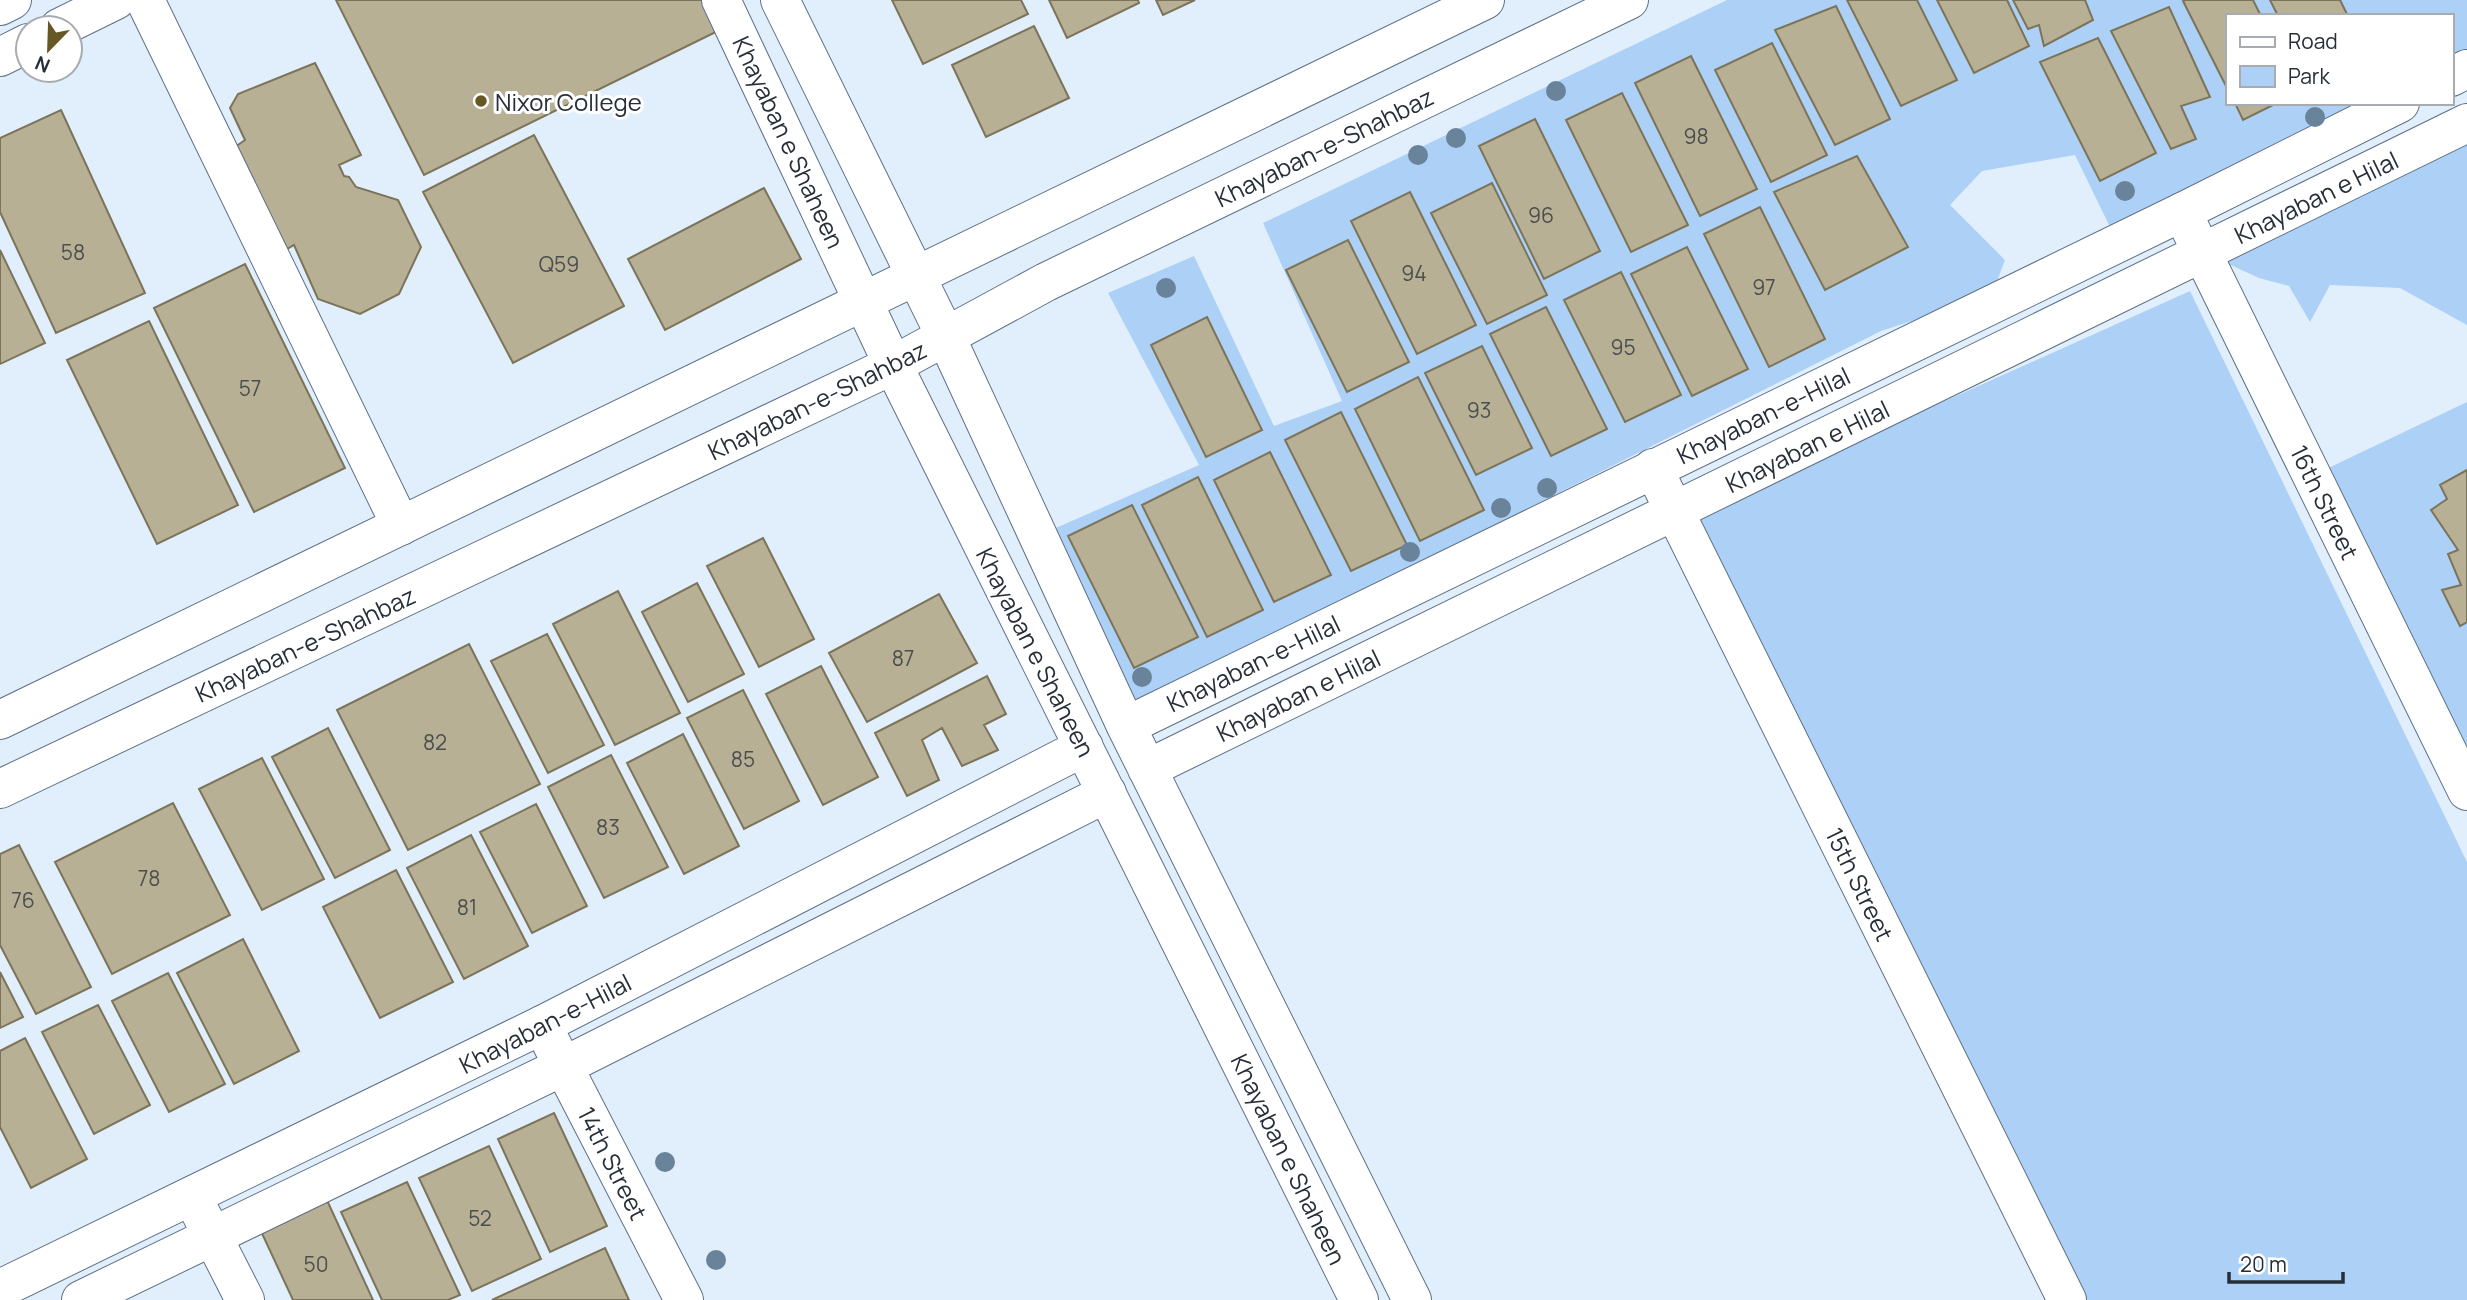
<svg xmlns="http://www.w3.org/2000/svg" width="2467" height="1300" font-family="Manrope,sans-serif">
  <style>
    .green { fill: #add1f6 }
    .building { fill: #b8b094; stroke: #7c745a; stroke-width: 2 }
    .lines { fill: none; stroke-linecap: round; stroke-linejoin: round }
    .street-casing { stroke: #5d7085; stroke-width: 40 }
    .secondary-casing { stroke: #5d7085; stroke-width: 40 }
    .street { stroke: #fff; stroke-width: 38 }
    .secondary { stroke: #fff; stroke-width: 38 }
    .tree { fill: #69839b }
    .poi-dot { fill: #665825; stroke: #fff; stroke-width: 2.5 }
    .labels { text-anchor: middle; dominant-baseline: central; stroke-width: 6; stroke-linejoin: round; paint-order: stroke }
    .number-label { font-size: 21px; fill: #4a4e4e }
    .poi-label { font-size: 24px; fill: #262e37; stroke: #fff; text-anchor: start }
    .street-label { font-size: 24px; fill: #262e37; stroke: #fff }
  </style>
  <rect width="100%" height="100%" fill="#e1effd"/>
  <path class="green" d="M 1727,0 L 2467,0 L 2467,50 L 2451,57 L 2451,16 L 2227,16 L 2227,103 L 2359,103 L 2110,227 L 2075,155 L 1982,171 L 1950,205 L 2005,260 L 1992,295 L 1881,331 L 1128,709 L 1049,531 L 1199,465 L 1108,293 L 1194,256 L 1274,426 L 1342,401 L 1263,223 Z
    M 2467,140 L 2467,325 L 2400,288 L 2330,285 L 2310,322 L 2289,286 L 2259,278 L 2213,257 Z
    M 2190,291 L 2467,862 L 2467,1300 L 2080,1300 L 1689,516 Z
    M 2467,402 L 2467,762 L 2322,471 Z"/>
  <path class="building" d="M 336,0 L 711,0 L 726,27 L 424,175 Z
    M 892,0 L 1021,0 L 1028,14 L 923,64 Z
    M 1049,0 L 1138,0 L 1139,3 L 1067,38 Z
    M 1156,0 L 1195,0 L 1163,15 Z
    M 1847,0 L 1917,0 L 1957,80 L 1901,106 Z
    M 1937,0 L 2007,0 L 2029,46 L 1974,73 Z
    M 2013,0 L 2085,0 L 2093,20 L 2044,46 L 2039,25 L 2028,29 Z
    M 2186,0 L 2253,0 L 2261,16 L 2227,16 L 2227,88 L 2183,1 Z
    M 2270,0 L 2340,0 L 2348,16 L 2278,16 Z
    M 1836,6 L 1890,119 L 1835,145 L 1775,30 Z
    M 2169,7 L 2210,97 L 2181,106 L 2196,139 L 2171,149 L 2111,31 Z
    M 1034,26 L 1069,98 L 986,137 L 952,65 Z
    M 2098,38 L 2156,153 L 2100,181 L 2040,62 Z
    M 1772,43 L 1827,155 L 1771,182 L 1715,70 Z
    M 1691,56 L 1757,189 L 1700,216 L 1635,83 Z
    M 315,63 L 361,155 L 339,165 L 344,176 L 349,177 L 356,187 L 398,200 L 421,247 L 399,294 L 360,314 L 318,299 L 294,245 L 287,249 L 235,147 L 245,140 L 230,108 L 238,94 Z
    M 1622,93 L 1688,225 L 1631,252 L 1566,120 Z
    M 2235,103 L 2277,103 L 2243,120 Z
    M 61,110 L 145,293 L 56,333 L 0,212 L 0,138 Z
    M 1535,119 L 1600,251 L 1544,279 L 1479,146 Z
    M 534,135 L 624,306 L 513,363 L 423,192 Z
    M 1857,156 L 1908,247 L 1825,290 L 1774,192 Z
    M 1492,183 L 1547,295 L 1487,324 L 1431,213 Z
    M 764,188 L 801,259 L 665,330 L 628,259 Z
    M 1410,192 L 1476,325 L 1417,354 L 1351,221 Z
    M 1760,207 L 1825,339 L 1769,367 L 1704,234 Z
    M 1348,240 L 1409,362 L 1347,392 L 1286,270 Z
    M 1687,247 L 1748,369 L 1692,396 L 1631,274 Z
    M 0,250 L 45,343 L 0,364 Z
    M 245,264 L 345,468 L 254,512 L 154,308 Z
    M 1621,272 L 1681,395 L 1625,422 L 1564,300 Z
    M 1546,307 L 1607,429 L 1551,456 L 1490,334 Z
    M 1207,317 L 1262,430 L 1206,457 L 1151,345 Z
    M 149,321 L 238,505 L 157,544 L 67,360 Z
    M 1482,346 L 1532,448 L 1476,475 L 1425,373 Z
    M 1418,377 L 1484,510 L 1420,541 L 1355,409 Z
    M 1341,412 L 1407,545 L 1351,571 L 1285,440 Z
    M 1270,452 L 1331,575 L 1274,602 L 1214,480 Z
    M 2467,470 L 2467,622 L 2460,626 L 2442,590 L 2461,585 L 2448,554 L 2458,550 L 2431,510 L 2447,499 L 2440,485 Z
    M 1198,477 L 1263,610 L 1207,637 L 1142,505 Z
    M 1132,505 L 1198,637 L 1134,668 L 1068,536 Z
    M 763,538 L 814,639 L 759,667 L 707,566 Z
    M 697,583 L 744,674 L 688,702 L 642,612 Z
    M 618,591 L 680,713 L 615,745 L 553,624 Z
    M 939,594 L 977,663 L 867,722 L 829,653 Z
    M 547,634 L 604,745 L 548,773 L 491,661 Z
    M 469,644 L 540,784 L 408,850 L 337,710 Z
    M 821,666 L 878,777 L 823,805 L 766,694 Z
    M 987,676 L 1006,714 L 984,725 L 998,750 L 962,766 L 942,728 L 922,740 L 939,780 L 907,796 L 875,733 Z
    M 743,690 L 799,801 L 744,829 L 687,718 Z
    M 328,728 L 390,850 L 335,878 L 272,757 Z
    M 683,734 L 739,846 L 684,874 L 627,763 Z
    M 611,755 L 668,867 L 604,898 L 548,787 Z
    M 262,758 L 324,879 L 262,910 L 199,789 Z
    M 173,803 L 230,915 L 112,974 L 55,862 Z
    M 536,804 L 587,906 L 532,933 L 480,832 Z
    M 471,835 L 528,946 L 464,979 L 407,868 Z
    M 19,845 L 91,987 L 36,1014 L 0,945 L 0,854 Z
    M 396,870 L 453,982 L 380,1018 L 323,907 Z
    M 243,939 L 299,1051 L 234,1084 L 177,973 Z
    M 0,972 L 23,1017 L 0,1028 Z
    M 168,973 L 225,1084 L 169,1112 L 112,1001 Z
    M 98,1005 L 150,1105 L 94,1134 L 42,1032 Z
    M 25,1038 L 87,1159 L 31,1188 L 0,1127 L 0,1051 Z
    M 554,1113 L 607,1226 L 550,1252 L 498,1139 Z
    M 489,1146 L 541,1259 L 472,1291 L 419,1178 Z
    M 407,1182 L 460,1295 L 448,1300 L 382,1300 L 341,1212 Z
    M 325,1196 L 373,1300 L 293,1300 L 259,1227 Z
    M 605,1248 L 629,1300 L 492,1300 Z"/>
  <g class="lines">
    <defs>
      <path id="street" d="M 145,0 L 401,526
        M 2182,212 L 2467,791
        M 1653,468 L 2067,1300
        M 542,1025 L 684,1300
        M 192,1196 L 245,1300"/>
      <path id="secondary" d="M 721,0 L 893,365 L 1359,1300
        M 780,0 L 946,337 L 1126,726 L 1412,1300
        M 0,6 L 12,0
        M 59,28 L 116,0
        M 0,57 L 28,43
        M 2451,77 L 2467,69
        M 0,720 L 1485,0
        M 1126,726 L 2182,212 L 2400,103
        M 1147,769 L 2467,123
        M 0,789 L 893,365 L 1046,282 L 1629,0
        M 0,1289 L 542,1025 L 1084,747
        M 81,1300 L 564,1066 L 1107,793"/>
    </defs>
    <use href="#street" class="street-casing"/>
    <use href="#secondary" class="secondary-casing"/>
    <use href="#street" class="street"/>
    <use href="#secondary" class="secondary"/>
  </g>
  <g class="tree">
    <circle cx="1556" cy="91" r="10"/>
    <circle cx="2315" cy="117" r="10"/>
    <circle cx="1456" cy="138" r="10"/>
    <circle cx="1418" cy="155" r="10"/>
    <circle cx="2125" cy="191" r="10"/>
    <circle cx="1166" cy="288" r="10"/>
    <circle cx="1547" cy="488" r="10"/>
    <circle cx="1501" cy="508" r="10"/>
    <circle cx="1410" cy="552" r="10"/>
    <circle cx="1142" cy="677" r="10"/>
    <circle cx="665" cy="1162" r="10"/>
    <circle cx="716" cy="1260" r="10"/>
  </g>
  <circle class="poi-dot" cx="481" cy="101" r="7"/>
  <g class="labels">
    <g class="number-label">
      <text x="1696" y="136">98</text>
      <text x="1541" y="215">96</text>
      <text x="73" y="252">58</text>
      <text x="559" y="264">Q59</text>
      <text x="1414" y="273">94</text>
      <text x="1764" y="287">97</text>
      <text x="1623" y="347">95</text>
      <text x="250" y="388">57</text>
      <text x="1479" y="410">93</text>
      <text x="903" y="658">87</text>
      <text x="435" y="742">82</text>
      <text x="743" y="759">85</text>
      <text x="608" y="827">83</text>
      <text x="149" y="878">78</text>
      <text x="23" y="900">76</text>
      <text x="467" y="907">81</text>
      <text x="480" y="1218">52</text>
      <text x="316" y="1264">50</text>
    </g>
    <g class="poi-label">
      <text x="495" y="101">Nixor College</text>
    </g>
    <g class="street-label">
      <text transform="translate(789 142) rotate(65)">Khayaban e Shaheen</text>
      <text transform="translate(1324 147) rotate(-26)">Khayaban-e-Shahbaz</text>
      <text transform="translate(2316 197) rotate(-26)">Khayaban e Hilal</text>
      <text transform="translate(817 400) rotate(-26)">Khayaban-e-Shahbaz</text>
      <text transform="translate(1763 415) rotate(-26)">Khayaban-e-Hilal</text>
      <text transform="translate(1807 446) rotate(-26)">Khayaban e Hilal</text>
      <text transform="translate(2325 502) rotate(64)">16th Street</text>
      <text transform="translate(305 644) rotate(-25)">Khayaban-e-Shahbaz</text>
      <text transform="translate(1036 652) rotate(63)">Khayaban e Shaheen</text>
      <text transform="translate(1253 663) rotate(-26)">Khayaban-e-Hilal</text>
      <text transform="translate(1298 695) rotate(-26)">Khayaban e Hilal</text>
      <text transform="translate(1860 884) rotate(64)">15th Street</text>
      <text transform="translate(545 1023) rotate(-27)">Khayaban-e-Hilal</text>
      <text transform="translate(1289 1159) rotate(64)">Khayaban e Shaheen</text>
      <text transform="translate(613 1163) rotate(63)">14th Street</text>
    </g>
  </g>
  <rect x="2226" y="14" width="228" height="91" fill="#ffffff" stroke="#a8abaf" stroke-width="2"/>
  <rect x="2240" y="37" width="35" height="10" fill="#ffffff" stroke="#a8abaf" stroke-width="2"/>
  <text x="2288" y="49" font-size="21" fill="#262e37">Road</text>
  <rect x="2240" y="66" width="35" height="21" fill="#add1f6" stroke="#a8abaf" stroke-width="2"/>
  <text x="2288" y="84" font-size="21" fill="#262e37">Park</text>
  <g transform="translate(49 49) rotate(203)"><circle r="33" fill="#ffffff" stroke="#a8abaf" stroke-width="2"/>
  <path d="M0-5L12 26L0 18L-12 26Z" fill="#665825"/>
  <text y="-10" font-size="19" font-weight="bold" text-anchor="middle" fill="#262e37">N</text>
  </g>
  <path d="M2229 1272v10h114v-10" fill="none" stroke="#262e37" stroke-width="3.5"/>
  <text x="2240" y="1272" font-size="21" fill="#262e37" stroke="#ffffff" stroke-width="5" paint-order="stroke">20 m</text>
</svg>
